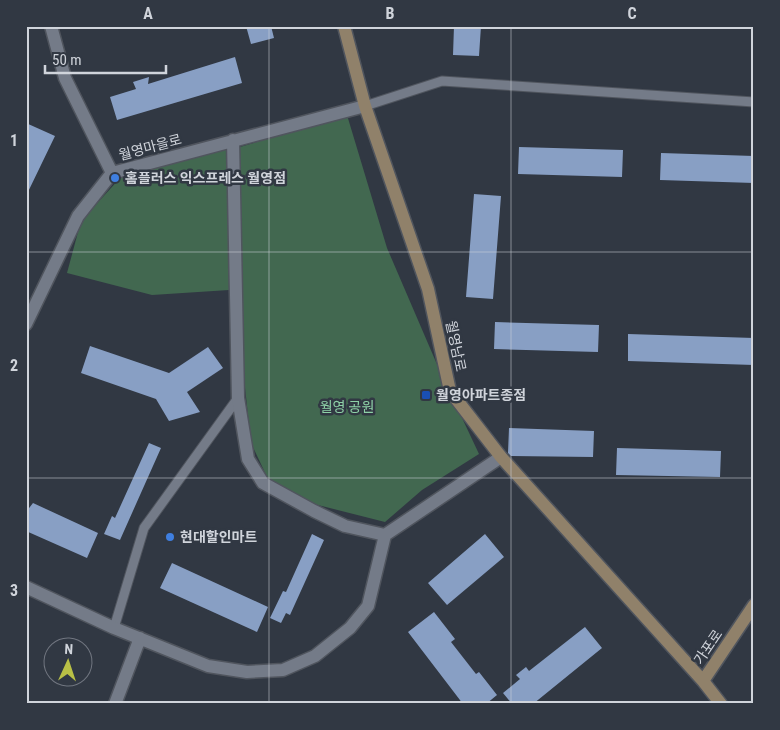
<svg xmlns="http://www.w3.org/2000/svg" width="780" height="730" font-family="'Roboto Condensed','Noto Sans KR',sans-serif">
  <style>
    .green { fill: #426850 }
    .building { fill: #889fc4 }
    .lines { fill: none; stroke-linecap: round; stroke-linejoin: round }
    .lane-casing { stroke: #50555e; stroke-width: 11 }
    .street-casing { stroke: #50555e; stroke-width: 15 }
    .secondary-casing { stroke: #50555e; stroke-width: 15 }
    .lane { stroke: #747b88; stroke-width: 9 }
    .street { stroke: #747b88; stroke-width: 12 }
    .secondary { stroke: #90816a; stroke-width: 12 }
    .grid { fill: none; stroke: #d0d4db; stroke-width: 1; stroke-opacity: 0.55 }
    .shop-dot { fill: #3f7fe0; stroke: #313843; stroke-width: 2 }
    .transit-dot { fill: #1a4fb4; stroke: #313843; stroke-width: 2 }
    .labels { text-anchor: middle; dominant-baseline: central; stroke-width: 5; stroke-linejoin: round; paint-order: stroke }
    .street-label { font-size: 14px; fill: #d0d4db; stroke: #313843 }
    .poi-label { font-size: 14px; font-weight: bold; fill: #d0d4db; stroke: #313843; text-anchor: start }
    .park-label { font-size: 14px; fill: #8ed1a7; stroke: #313843 }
    .neatline { fill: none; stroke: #d0d4db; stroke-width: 2 }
    .grid-label { font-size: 16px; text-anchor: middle; font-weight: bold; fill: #d0d4db }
  </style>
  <rect width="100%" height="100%" fill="#313843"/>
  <path class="green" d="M 347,115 L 387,248 L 439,369 L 479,454 L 422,490 L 385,522 L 310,503 L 268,479 L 251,443 L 235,295 L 240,147 Z
    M 227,147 L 229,290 L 152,295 L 67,273 L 81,221 L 121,177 Z"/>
  <path class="building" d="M 246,26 L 271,26 L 274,38 L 251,44 Z
    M 454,26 L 481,26 L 479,56 L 453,55 Z
    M 235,57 L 242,83 L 117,120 L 110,97 L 136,89 L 133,82 L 149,77 L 148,84 Z
    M 26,123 L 55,136 L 26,196 Z
    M 519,147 L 623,150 L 622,177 L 518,174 Z
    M 661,153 L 754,156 L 754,183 L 660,180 Z
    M 474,194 L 501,196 L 493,299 L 466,297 Z
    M 495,322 L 599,325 L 598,352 L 494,349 Z
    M 628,334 L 754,338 L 754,365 L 628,361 Z
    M 90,346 L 169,373 L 208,347 L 223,368 L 187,392 L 200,412 L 169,421 L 156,399 L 81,373 Z
    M 509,428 L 594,431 L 593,457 L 511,456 L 508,453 Z
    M 149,443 L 161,448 L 120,540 L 104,534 L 112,516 L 115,518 Z
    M 617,448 L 721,451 L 720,477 L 616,475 Z
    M 33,503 L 98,533 L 87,558 L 26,531 L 26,512 Z
    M 312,534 L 324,540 L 290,615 L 286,613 L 281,623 L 270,618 L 283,591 L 286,592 Z
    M 485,534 L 504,557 L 447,605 L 428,583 Z
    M 172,563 L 268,607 L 257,632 L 160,588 Z
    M 434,612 L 455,639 L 451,642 L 476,674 L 479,672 L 497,695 L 486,704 L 463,704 L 408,632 Z
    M 585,627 L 602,648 L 533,704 L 512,704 L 503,693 L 520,679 L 516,675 L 526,667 L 529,671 Z"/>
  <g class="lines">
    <defs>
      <path id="lane" d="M 365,106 L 442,81 L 754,102
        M 114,628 L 144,528 L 238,398"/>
      <path id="street" d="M 51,26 L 65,78 L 112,173
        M 233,140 L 238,398 L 248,459 L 263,483 L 314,511 L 345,526 L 385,535
        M 26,324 L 78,216 L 112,173 L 365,106
        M 26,587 L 114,628 L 208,666 L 247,672 L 283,670 L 315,656 L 350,628 L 368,606 L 385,535 L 501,457
        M 115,704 L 140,638"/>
      <path id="secondary" d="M 344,26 L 365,106 L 428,289 L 450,391 L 501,457 L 703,681 L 721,704
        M 703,681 L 754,605"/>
    </defs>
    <use href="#lane" class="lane-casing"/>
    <use href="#street" class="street-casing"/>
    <use href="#secondary" class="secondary-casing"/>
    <use href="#lane" class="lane"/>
    <use href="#street" class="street"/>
    <use href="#secondary" class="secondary"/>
  </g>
  <path class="grid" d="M 269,26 L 269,704M 511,26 L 511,704M 26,252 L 754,252M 26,478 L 754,478"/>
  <g class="shop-dot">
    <circle cx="115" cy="178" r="5"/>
    <circle cx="170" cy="537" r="5"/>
  </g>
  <rect class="transit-dot" x="421" y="390" width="10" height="10" rx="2.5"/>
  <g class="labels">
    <g class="street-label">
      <text transform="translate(150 147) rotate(-15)">월영마을로</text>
      <text transform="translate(456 346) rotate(78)">월영남로</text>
      <text transform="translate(708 647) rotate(-56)">가포로</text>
    </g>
    <g class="poi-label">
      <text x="125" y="178">홈플러스 익스프레스 월영점</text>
      <text x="436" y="395">월영아파트종점</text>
      <text x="180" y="537">현대할인마트</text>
    </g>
    <g class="park-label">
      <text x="347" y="407">월영 공원</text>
    </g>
  </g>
  <rect width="780" height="730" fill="none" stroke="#313843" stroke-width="55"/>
  <g transform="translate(68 662) rotate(3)"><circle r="24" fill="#313843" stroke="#717680"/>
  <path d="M0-4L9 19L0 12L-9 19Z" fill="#b9c046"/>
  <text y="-8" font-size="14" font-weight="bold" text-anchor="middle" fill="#d0d4db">N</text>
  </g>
  <path d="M45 65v8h121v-8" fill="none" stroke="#d0d4db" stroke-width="2.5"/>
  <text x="52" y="65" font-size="15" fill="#d0d4db" stroke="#313843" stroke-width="4" paint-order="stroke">50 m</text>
  <rect x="28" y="28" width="724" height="674" class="neatline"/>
  <g class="grid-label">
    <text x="148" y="19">A</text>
    <text x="390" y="19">B</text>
    <text x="632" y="19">C</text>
    <text x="14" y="146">1</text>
    <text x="14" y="371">2</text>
    <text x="14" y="596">3</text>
  </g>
</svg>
